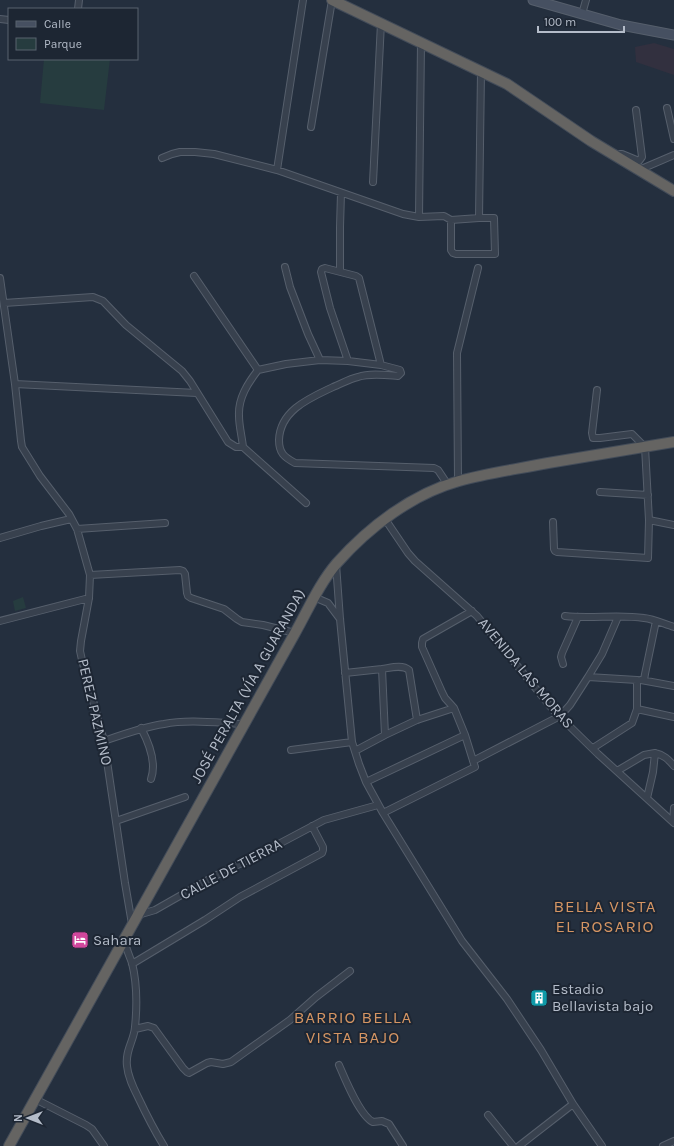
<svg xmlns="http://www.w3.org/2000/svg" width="674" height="1146" font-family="Karla,sans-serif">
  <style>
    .medical { fill: #32303f }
    .green { fill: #263c3f }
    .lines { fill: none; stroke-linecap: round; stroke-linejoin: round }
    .minor-casing { stroke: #565f6c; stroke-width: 8 }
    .secondary-casing { stroke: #565f6c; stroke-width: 11 }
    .trunk-casing { stroke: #434c59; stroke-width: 12 }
    .minor { stroke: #38414e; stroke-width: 6 }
    .secondary { stroke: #465061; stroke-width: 9 }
    .trunk { stroke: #656462; stroke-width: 10 }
    .labels { text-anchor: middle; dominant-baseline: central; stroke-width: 4; stroke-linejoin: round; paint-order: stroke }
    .street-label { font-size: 15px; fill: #b4bcc9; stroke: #1d2633 }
    .poi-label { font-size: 15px; fill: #b4bcc9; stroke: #1d2633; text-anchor: start }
    .quarter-label { font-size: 17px; letter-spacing: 1px; fill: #d59563; stroke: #1d2633 }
  </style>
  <rect width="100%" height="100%" fill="#242f3e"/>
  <path class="medical" d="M 654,43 L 674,49 L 674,75 L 636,62 L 635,47 Z"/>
  <path class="green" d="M 44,59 L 110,59 L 104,110 L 40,103 Z
    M 23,597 L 26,608 L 15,611 L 13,601 Z"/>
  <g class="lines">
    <defs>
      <path id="minor" d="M 78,9 L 79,0
        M 582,14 L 586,0
        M 0,19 L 9,20
        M 667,108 L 674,139
        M 311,127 L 332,0
        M 617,156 L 620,154 L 622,154 L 639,161 L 642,157 L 636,110
        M 162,158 L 172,154 L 180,152 L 195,152 L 214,154 L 277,170 L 403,214 L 419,217 L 444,216 L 451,220
        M 277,170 L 303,0
        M 639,170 L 674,155
        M 373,182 L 381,23
        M 419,217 L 421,42
        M 479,218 L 494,218 L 495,254 L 456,254 L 453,253 L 451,250 L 451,220 Z
        M 479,218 L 481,71
        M 285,267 L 290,287 L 308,334 L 320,360
        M 340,271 L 340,227 L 341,193
        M 194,276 L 258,370
        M 0,278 L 15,384 L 21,441 L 22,447 L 40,476 L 69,514 L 77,529 L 90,575 L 89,598 L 81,641 L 80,651 L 82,660 L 104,741 L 125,883 L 132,924
        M 4,303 L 93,297 L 103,301 L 126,325 L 182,371 L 190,381 L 228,442 L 236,447 L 243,447 C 242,437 239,426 239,416 C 238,398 248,383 258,370 L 286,364 L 320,360 L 348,361 L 381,365 L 400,370 L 401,373 L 398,376 C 385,375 370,373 358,377 C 349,379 341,384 333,387 C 310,398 280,410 279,440 C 279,453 284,457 295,463 L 434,468 L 438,470 L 448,485
        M 348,361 L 330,308 L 321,272 L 322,269 L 325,268 L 356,276 L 359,278 L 381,365
        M 15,384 L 197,393
        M 243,447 L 306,503
        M 458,481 L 457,353 L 478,268
        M 600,492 L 648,495
        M 385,519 L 408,553 L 415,561 L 477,616 L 554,711 L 598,754 L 674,823
        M 649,520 L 674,525
        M 553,522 L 554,549 L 555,551 L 557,552 L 648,558 L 649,520 L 645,447 L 632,434 L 600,438 L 593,438 L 592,433 L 597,390
        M 77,529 L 165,523
        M 0,538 L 41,526 L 71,519
        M 336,564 L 340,619 L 352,742 L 359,764 L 366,782 L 383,813 L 462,941 L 507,999 L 541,1050 L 573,1104 L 602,1146
        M 90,575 L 180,570 L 183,571 L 185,574 L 187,593 L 188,596 L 191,598 L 224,609 L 237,619 L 242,622 L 263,625 L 295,633
        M 314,597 L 328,603 L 340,619
        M 565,616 C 591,619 618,614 644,618 C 654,619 664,624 674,627
        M 0,621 L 89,598
        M 563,664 L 561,657 L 562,653 L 578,617
        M 382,669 C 390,668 402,664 409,670 L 417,720
        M 345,673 L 382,669 L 385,735 L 355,751
        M 588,677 L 602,654 L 618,617
        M 641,680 L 674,686
        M 644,680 L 645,674 L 656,621
        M 141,728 C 149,743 157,762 151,779
        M 385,735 L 417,720 L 454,708 L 445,698 L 442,692 L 422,647 L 422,643 L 423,639 L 472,611
        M 104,741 C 124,734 143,727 164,724 C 188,719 219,723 244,724
        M 593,748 L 632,723 L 637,709 L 674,717
        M 291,750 L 352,742
        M 655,753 C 664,755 668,759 674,766
        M 473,761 L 560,716 L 570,705 L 588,677 L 637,680 L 637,709
        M 617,771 L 644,755 L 655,753 L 653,772 L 647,798
        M 366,782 L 465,735
        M 383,813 L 475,767 L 465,735 L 454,708
        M 116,821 L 185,797
        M 673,822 L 674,808
        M 138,915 L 155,910 L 213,877 L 258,855 L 324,820 L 378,805
        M 124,940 C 126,948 129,955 132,963 C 137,983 137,1007 135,1027 C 134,1041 125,1050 127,1066 C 128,1077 133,1087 138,1097 C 146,1114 154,1130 164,1146
        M 132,964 L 205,920 L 240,897 L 322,853 L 323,850 L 323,847 L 312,826
        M 135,1029 L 148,1026 L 154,1028 L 183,1068 L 187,1072 L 189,1073 L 207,1063 L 211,1062 L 223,1064 L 231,1062 L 290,1020 L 316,997 L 350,971
        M 339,1065 C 345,1079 360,1116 373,1122 L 382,1121 L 389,1124 L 403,1146
        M 35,1099 L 86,1125 L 92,1129 L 104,1146
        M 488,1115 L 513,1146
        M 519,1146 L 573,1104
        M 663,1146 L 674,1141"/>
      <path id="secondary" d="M 533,0 L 621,25 L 674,35"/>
      <path id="trunk" d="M 332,0 L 507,84 L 591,141 L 674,191
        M 9,1146 L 295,633 C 308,610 319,584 337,563 C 369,527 412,494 459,481 C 488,473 518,469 548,463 C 590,456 632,449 674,442"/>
    </defs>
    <use href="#minor" class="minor-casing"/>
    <use href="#secondary" class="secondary-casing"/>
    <use href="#trunk" class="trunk-casing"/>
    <use href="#minor" class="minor"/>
    <use href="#secondary" class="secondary"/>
    <use href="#trunk" class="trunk"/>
  </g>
  <defs>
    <symbol id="hotel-square" viewBox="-11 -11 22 22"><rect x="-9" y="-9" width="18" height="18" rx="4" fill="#d1479c" stroke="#1d2633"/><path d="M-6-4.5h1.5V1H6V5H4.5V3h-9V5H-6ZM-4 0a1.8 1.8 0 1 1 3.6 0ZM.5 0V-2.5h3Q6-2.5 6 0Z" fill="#fff"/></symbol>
    <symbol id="building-square" viewBox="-11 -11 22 22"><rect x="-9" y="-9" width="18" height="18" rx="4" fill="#0f9aa8" stroke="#1d2633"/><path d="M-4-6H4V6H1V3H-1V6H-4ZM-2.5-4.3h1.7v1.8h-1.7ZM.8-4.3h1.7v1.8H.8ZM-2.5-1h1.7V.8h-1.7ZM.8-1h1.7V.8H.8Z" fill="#fff"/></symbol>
  </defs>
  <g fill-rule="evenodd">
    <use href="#hotel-square" x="70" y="930" width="20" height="20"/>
    <use href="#building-square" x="529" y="988" width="20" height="20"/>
  </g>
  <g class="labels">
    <g class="street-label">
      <text transform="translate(526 673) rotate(50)">AVENIDA LAS MORAS</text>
      <text transform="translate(248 686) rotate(-61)">JOSÉ PERALTA (VÍA A GUARANDA)</text>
      <text transform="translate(95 712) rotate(77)">PEREZ PAZMINO</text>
      <text transform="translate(231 869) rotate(-28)">CALLE DE TIERRA</text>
    </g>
    <g class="poi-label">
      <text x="93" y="940">Sahara</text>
      <text x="552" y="989">Estadio<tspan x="552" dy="17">Bellavista bajo</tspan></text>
    </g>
    <g class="quarter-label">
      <text x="605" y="906">BELLA VISTA<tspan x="605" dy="20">EL ROSARIO</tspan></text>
      <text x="353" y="1017">BARRIO BELLA<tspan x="353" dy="20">VISTA BAJO</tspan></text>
    </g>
  </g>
  <rect x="8" y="8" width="130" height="52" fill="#1d2633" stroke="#59626f"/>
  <rect x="16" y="21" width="20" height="6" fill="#465061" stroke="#59626f"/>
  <text x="44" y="28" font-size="12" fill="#b4bcc9">Calle</text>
  <rect x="16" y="38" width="20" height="12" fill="#263c3f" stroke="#59626f"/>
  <text x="44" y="48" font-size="12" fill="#b4bcc9">Parque</text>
  <g transform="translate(28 1118) rotate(270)" stroke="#1d2633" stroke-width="3" paint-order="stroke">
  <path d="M0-3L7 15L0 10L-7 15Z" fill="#b4bcc9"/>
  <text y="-6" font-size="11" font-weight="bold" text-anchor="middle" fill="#b4bcc9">N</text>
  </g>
  <path d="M538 26v6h86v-6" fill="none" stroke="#b4bcc9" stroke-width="2"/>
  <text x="544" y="26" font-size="12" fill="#b4bcc9" stroke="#1d2633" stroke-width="3" paint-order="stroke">100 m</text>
</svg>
